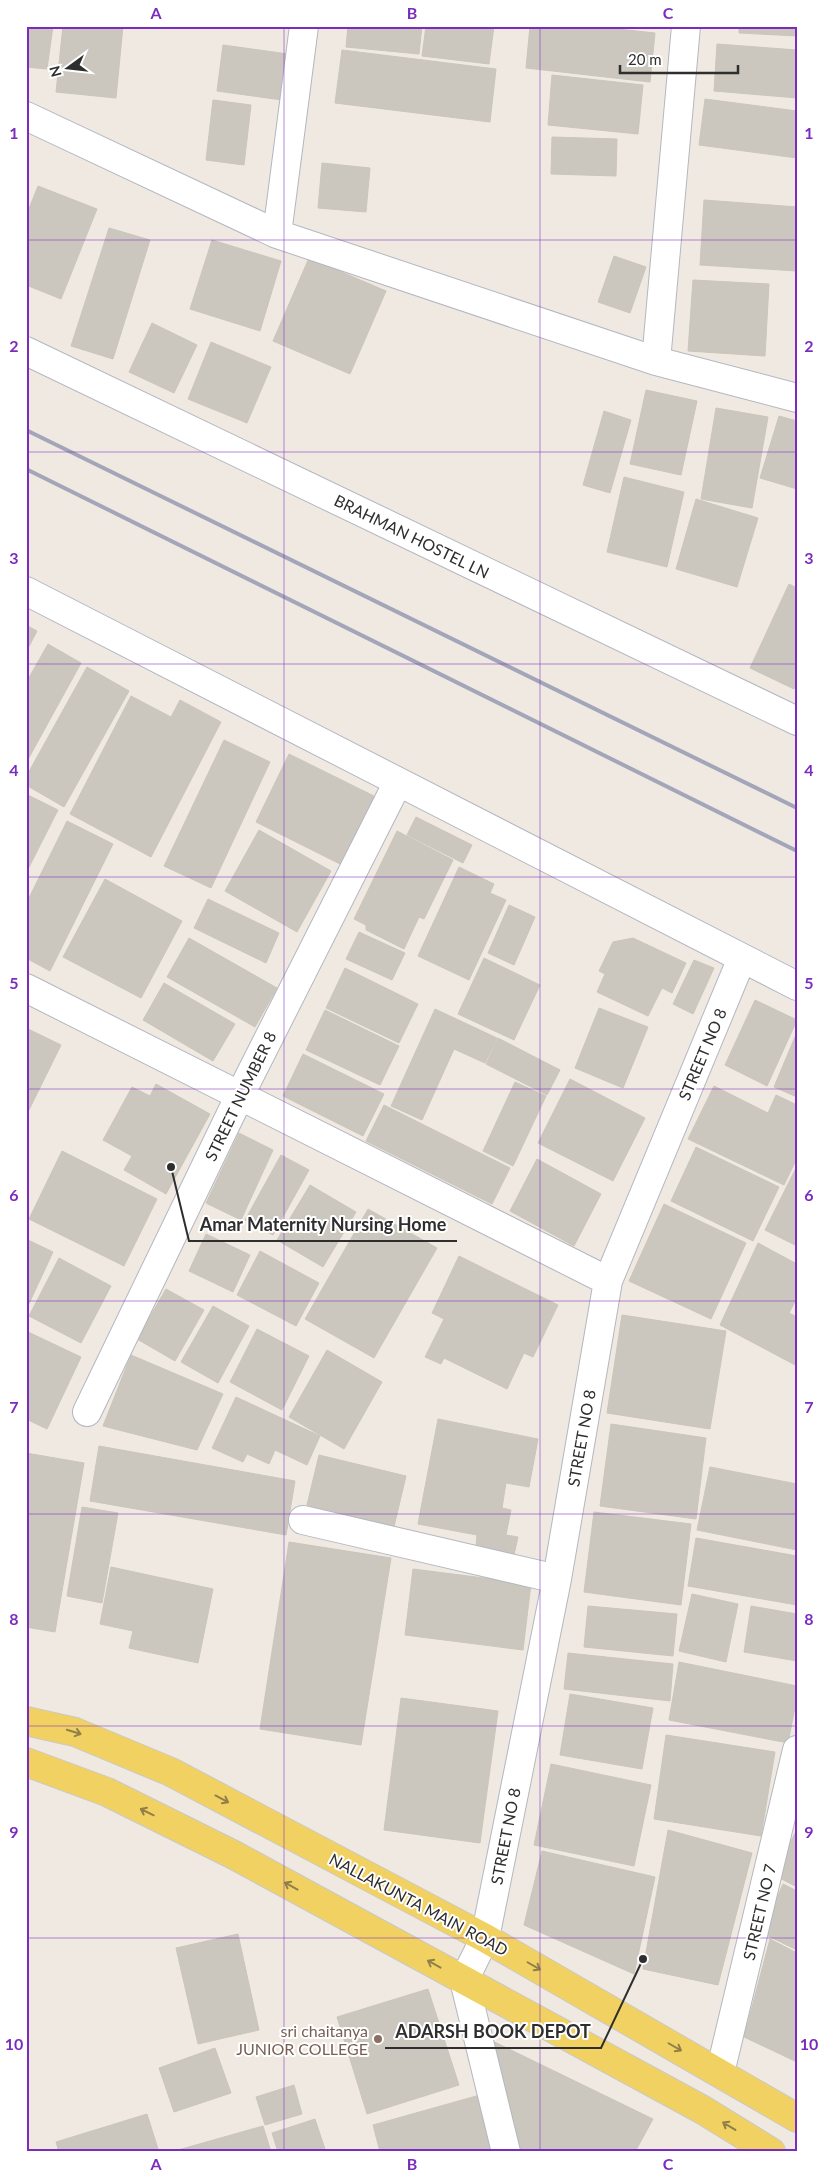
<svg xmlns="http://www.w3.org/2000/svg" width="823" height="2178" font-family="Lato,sans-serif">
  <style>
    .building { fill: #cbc7bf; stroke: #cbc5ba }
    .lines { fill: none; stroke-linecap: round; stroke-linejoin: round }
    .street-casing { stroke: #b4b7c1; stroke-width: 30 }
    .primary-casing { stroke: #c9c9c9; stroke-width: 30 }
    .street { stroke: #fff; stroke-width: 28 }
    .primary { stroke: #f2d163; stroke-width: 28 }
    .rail { stroke: #a3a6b8; stroke-width: 4 }
    .oneway { stroke: #908048 }
    .grid { fill: none; stroke: #7b2cbf; stroke-width: 1; stroke-opacity: 0.55 }
    .education-dot { fill: #8d6e63; stroke: #fff; stroke-width: 2 }
    .labels { text-anchor: middle; dominant-baseline: central; stroke-width: 4; stroke-linejoin: round; paint-order: stroke }
    .street-label { font-size: 16px; fill: #2e2e2e; stroke: #fff }
    .education-label { font-size: 16px; fill: #785e54; stroke: #fff; text-anchor: end }
    .leader { fill: none; stroke: #2e2e2e; stroke-width: 2 }
    .callout-dot { fill: #2e2e2e; stroke: #fff; stroke-width: 2 }
    .callout-label { font-size: 18px; text-anchor: middle; font-weight: bold; fill: #2e2e2e; stroke: #fff; stroke-width: 4; stroke-linejoin: round; paint-order: stroke }
    .neatline { fill: none; stroke: #7b2cbf; stroke-width: 2 }
    .grid-label { font-size: 16px; text-anchor: middle; font-weight: bold; fill: #7b2cbf }
  </style>
  <rect width="100%" height="100%" fill="#efe9e1"/>
  <path class="building" d="M 26,26 L 53,26 L 47,69 L 26,67 Z
    M 63,26 L 123,26 L 116,98 L 56,92 Z
    M 348,26 L 422,26 L 419,54 L 346,47 Z
    M 426,26 L 494,26 L 489,64 L 422,56 Z
    M 530,26 L 589,26 L 655,33 L 650,82 L 526,68 Z
    M 739,26 L 797,26 L 797,36 L 739,33 Z
    M 717,44 L 797,50 L 797,98 L 714,91 Z
    M 223,45 L 295,55 L 289,101 L 217,91 Z
    M 342,50 L 496,69 L 490,122 L 335,103 Z
    M 552,75 L 643,85 L 638,134 L 548,125 Z
    M 705,99 L 797,111 L 797,158 L 699,145 Z
    M 213,100 L 251,105 L 244,165 L 206,160 Z
    M 552,137 L 617,139 L 616,176 L 551,174 Z
    M 322,163 L 370,168 L 366,212 L 318,208 Z
    M 38,186 L 97,209 L 61,299 L 26,285 L 26,216 Z
    M 704,200 L 797,207 L 797,271 L 700,265 Z
    M 109,228 L 150,240 L 113,359 L 71,346 Z
    M 212,240 L 281,261 L 260,331 L 190,309 Z
    M 614,256 L 646,267 L 630,313 L 598,302 Z
    M 309,258 L 386,291 L 350,374 L 273,341 Z
    M 693,280 L 769,284 L 765,356 L 688,351 Z
    M 152,323 L 197,345 L 174,393 L 129,372 Z
    M 211,342 L 271,367 L 247,423 L 188,399 Z
    M 646,390 L 697,401 L 681,475 L 630,464 Z
    M 716,408 L 768,417 L 752,508 L 701,499 Z
    M 604,411 L 631,420 L 610,493 L 583,485 Z
    M 779,416 L 797,421 L 797,489 L 760,478 Z
    M 624,477 L 684,492 L 667,567 L 607,552 Z
    M 696,499 L 758,518 L 737,587 L 676,569 Z
    M 789,584 L 797,588 L 797,682 L 794,689 L 750,668 Z
    M 26,625 L 37,631 L 26,652 Z
    M 48,644 L 81,663 L 26,763 L 26,683 Z
    M 87,667 L 129,691 L 64,807 L 26,785 L 26,777 Z
    M 131,696 L 171,717 L 180,700 L 221,722 L 151,857 L 70,814 Z
    M 224,740 L 270,762 L 211,888 L 164,866 Z
    M 289,754 L 376,797 L 342,865 L 256,822 Z
    M 26,794 L 58,810 L 26,873 Z
    M 416,817 L 472,845 L 463,863 L 407,835 Z
    M 67,821 L 113,844 L 50,971 L 26,958 L 26,904 Z
    M 259,830 L 331,871 L 297,932 L 225,891 Z
    M 397,831 L 453,860 L 424,919 L 419,917 L 404,949 L 366,930 L 366,925 L 354,919 Z
    M 459,867 L 494,884 L 490,893 L 506,900 L 469,980 L 418,956 Z
    M 105,879 L 182,921 L 141,998 L 63,957 Z
    M 208,899 L 279,933 L 266,963 L 194,928 Z
    M 509,905 L 535,917 L 514,965 L 488,953 Z
    M 359,932 L 405,953 L 392,980 L 346,959 Z
    M 189,938 L 277,988 L 255,1027 L 167,977 Z
    M 633,938 L 686,963 L 672,993 L 662,988 L 648,1016 L 597,992 L 605,974 L 599,971 L 613,942 Z
    M 484,958 L 540,985 L 514,1040 L 458,1014 Z
    M 694,960 L 714,968 L 693,1014 L 673,1004 Z
    M 345,968 L 418,1004 L 399,1043 L 326,1008 Z
    M 164,983 L 235,1024 L 213,1061 L 143,1020 Z
    M 755,1000 L 797,1020 L 767,1086 L 725,1065 Z
    M 599,1008 L 648,1027 L 623,1088 L 575,1068 Z
    M 435,1009 L 497,1038 L 485,1063 L 454,1049 L 422,1120 L 391,1106 Z
    M 325,1010 L 399,1046 L 380,1085 L 306,1050 Z
    M 26,1028 L 61,1045 L 26,1116 Z
    M 797,1032 L 797,1097 L 774,1087 Z
    M 498,1038 L 560,1070 L 547,1095 L 486,1064 Z
    M 303,1054 L 384,1094 L 363,1136 L 283,1096 Z
    M 570,1079 L 645,1118 L 613,1181 L 538,1143 Z
    M 515,1082 L 546,1096 L 513,1166 L 483,1151 Z
    M 156,1084 L 210,1114 L 166,1194 L 124,1170 L 132,1156 L 103,1140 L 132,1087 L 150,1096 Z
    M 714,1086 L 768,1113 L 776,1095 L 797,1105 L 797,1158 L 784,1185 L 688,1139 Z
    M 384,1105 L 510,1168 L 492,1204 L 366,1141 Z
    M 239,1133 L 273,1150 L 241,1220 L 206,1203 Z
    M 696,1147 L 779,1187 L 753,1241 L 671,1201 Z
    M 62,1151 L 157,1199 L 124,1266 L 29,1219 Z
    M 281,1155 L 309,1170 L 273,1235 L 245,1220 Z
    M 537,1159 L 601,1194 L 574,1246 L 510,1211 Z
    M 797,1166 L 797,1246 L 765,1230 Z
    M 310,1185 L 356,1212 L 323,1267 L 277,1240 Z
    M 664,1204 L 746,1243 L 711,1319 L 629,1281 Z
    M 368,1209 L 437,1248 L 374,1358 L 305,1319 Z
    M 206,1234 L 250,1255 L 233,1292 L 189,1271 Z
    M 26,1239 L 53,1252 L 26,1310 Z
    M 758,1243 L 797,1264 L 797,1298 L 789,1313 L 797,1317 L 797,1366 L 720,1325 Z
    M 260,1251 L 319,1283 L 296,1326 L 237,1295 Z
    M 459,1256 L 558,1305 L 533,1357 L 524,1353 L 507,1389 L 444,1358 L 441,1364 L 425,1357 L 444,1319 L 432,1313 Z
    M 59,1258 L 111,1286 L 81,1343 L 29,1316 Z
    M 166,1289 L 204,1310 L 175,1361 L 137,1339 Z
    M 213,1306 L 249,1326 L 218,1383 L 181,1362 Z
    M 622,1315 L 726,1331 L 710,1429 L 607,1413 Z
    M 257,1329 L 309,1356 L 282,1410 L 230,1382 Z
    M 26,1331 L 81,1357 L 47,1429 L 26,1419 Z
    M 327,1350 L 382,1382 L 344,1449 L 289,1417 Z
    M 131,1355 L 223,1394 L 197,1450 L 103,1426 Z
    M 236,1397 L 320,1436 L 307,1465 L 275,1450 L 269,1464 L 247,1454 L 243,1462 L 212,1448 Z
    M 438,1419 L 538,1439 L 529,1487 L 506,1483 L 502,1508 L 511,1510 L 506,1535 L 518,1537 L 514,1555 L 476,1547 L 477,1535 L 418,1524 Z
    M 611,1424 L 706,1438 L 696,1519 L 600,1506 Z
    M 99,1446 L 295,1481 L 286,1535 L 90,1501 Z
    M 26,1453 L 84,1463 L 55,1632 L 26,1627 Z
    M 319,1455 L 406,1476 L 393,1531 L 306,1509 Z
    M 710,1467 L 797,1484 L 797,1550 L 697,1530 Z
    M 82,1507 L 118,1513 L 102,1603 L 67,1596 Z
    M 594,1512 L 691,1524 L 681,1605 L 584,1592 Z
    M 696,1538 L 797,1556 L 797,1605 L 688,1586 Z
    M 289,1542 L 391,1558 L 361,1745 L 260,1729 Z
    M 111,1567 L 213,1589 L 198,1663 L 129,1648 L 133,1631 L 100,1624 Z
    M 413,1569 L 531,1584 L 523,1650 L 405,1635 Z
    M 692,1594 L 738,1604 L 726,1662 L 679,1651 Z
    M 588,1606 L 677,1614 L 673,1656 L 584,1647 Z
    M 751,1606 L 797,1614 L 797,1661 L 744,1652 Z
    M 568,1653 L 673,1664 L 670,1701 L 564,1689 Z
    M 679,1662 L 797,1686 L 797,1697 L 788,1743 L 669,1720 Z
    M 570,1694 L 653,1708 L 642,1769 L 560,1755 Z
    M 401,1698 L 498,1711 L 480,1843 L 384,1830 Z
    M 666,1735 L 775,1752 L 761,1836 L 654,1819 Z
    M 551,1764 L 651,1785 L 634,1866 L 534,1845 Z
    M 797,1829 L 797,1887 L 774,1875 Z
    M 668,1830 L 752,1853 L 718,1985 L 643,1969 Z
    M 542,1851 L 655,1877 L 634,1974 L 524,1925 Z
    M 783,1884 L 797,1891 L 797,1950 L 762,1933 Z
    M 238,1934 L 259,2030 L 198,2044 L 176,1948 Z
    M 770,1939 L 797,1953 L 797,2062 L 744,2037 Z
    M 428,1989 L 459,2085 L 367,2114 L 337,2017 Z
    M 480,2035 L 653,2119 L 635,2152 L 515,2152 Z
    M 215,2048 L 231,2093 L 174,2112 L 159,2068 Z
    M 294,2085 L 302,2114 L 265,2125 L 256,2097 Z
    M 480,2095 L 495,2152 L 380,2152 L 373,2125 Z
    M 147,2114 L 159,2152 L 59,2152 L 56,2142 Z
    M 315,2119 L 326,2152 L 278,2152 L 272,2133 Z
    M 263,2126 L 271,2152 L 179,2152 L 178,2150 Z"/>
  <g class="lines">
    <defs>
      <path id="street" d="M 26,116 L 277,234 L 656,361 L 797,398
        M 277,234 L 304,26
        M 26,351 L 797,721
        M 656,361 L 686,26
        M 26,591 L 797,986
        M 26,988 L 608,1281
        M 87,1412 L 240,1095 L 398,782
        M 303,1520 L 557,1579
        M 720,2073 L 797,1750
        M 506,2152 L 464,1980 L 485,1938 L 557,1579 L 608,1281 L 742,958"/>
      <path id="primary" d="M 26,1721 L 75,1732 L 171,1772 L 485,1938 L 797,2118
        M 26,1762 L 107,1792 L 234,1855 L 703,2110 L 771,2152"/>
    </defs>
    <use href="#street" class="street-casing"/>
    <use href="#primary" class="primary-casing"/>
    <use href="#street" class="street"/>
    <use href="#primary" class="primary"/>
    <path class="rail" d="M 26,430 L 797,808
      M 26,469 L 797,851"/>
  </g>
  <defs><path id="oneway-shaft" d="M-6 0H5M1.5-3L5.5 0L1.5 3" fill="none" stroke-width="1.6" stroke-linecap="round" stroke-linejoin="round" transform="scale(1.25)"/></defs>
  <g class="oneway">
    <use href="#oneway-shaft" transform="translate(74 1732) rotate(17)"/>
    <use href="#oneway-shaft" transform="translate(222 1799) rotate(28)"/>
    <use href="#oneway-shaft" transform="translate(147 1812) rotate(-154)"/>
    <use href="#oneway-shaft" transform="translate(291 1886) rotate(-151)"/>
    <use href="#oneway-shaft" transform="translate(434 1964) rotate(-151)"/>
    <use href="#oneway-shaft" transform="translate(534 1966) rotate(30)"/>
    <use href="#oneway-shaft" transform="translate(675 2047) rotate(30)"/>
    <use href="#oneway-shaft" transform="translate(729 2126) rotate(-149)"/>
  </g>
  <path class="grid" d="M 284,26 L 284,2152M 540,26 L 540,2152M 26,240 L 797,240M 26,452 L 797,452M 26,664 L 797,664M 26,877 L 797,877M 26,1089 L 797,1089M 26,1301 L 797,1301M 26,1514 L 797,1514M 26,1726 L 797,1726M 26,1938 L 797,1938"/>
  <circle class="education-dot" cx="378" cy="2039" r="5"/>
  <g class="labels">
    <g class="street-label">
      <text transform="translate(412 536) rotate(26)">BRAHMAN HOSTEL LN</text>
      <text transform="translate(702 1054) rotate(-67)">STREET NO 8</text>
      <text transform="translate(240 1096) rotate(-64)">STREET NUMBER 8</text>
      <text transform="translate(581 1438) rotate(-80)">STREET NO 8</text>
      <text transform="translate(505 1836) rotate(-79)">STREET NO 8</text>
      <text transform="translate(419 1904) rotate(28)">NALLAKUNTA MAIN ROAD</text>
      <text transform="translate(759 1912) rotate(-77)">STREET NO 7</text>
    </g>
    <g class="education-label">
      <text x="368" y="2030">sri chaitanya<tspan x="368" dy="18">JUNIOR COLLEGE</tspan></text>
    </g>
  </g>
  <path class="leader" d="M171 1167L189 1241H457M643 1959L601 2048H385"/>
  <g class="callout-dot">
    <circle cx="171" cy="1167" r="5"/>
    <circle cx="643" cy="1959" r="5"/>
  </g>
  <g class="callout-label">
    <text x="323" y="1231">Amar Maternity Nursing Home</text>
    <text x="493" y="2038">ADARSH BOOK DEPOT</text>
  </g>
  <rect width="823" height="2178" fill="none" stroke="#ffffff" stroke-width="55"/>
  <g transform="translate(68 68) rotate(255)" stroke="#ffffff" stroke-width="4" paint-order="stroke">
  <path d="M0-4L9 19L0 12L-9 19Z" fill="#2e2e2e"/>
  <text y="-8" font-size="14" font-weight="bold" text-anchor="middle" fill="#2e2e2e">N</text>
  </g>
  <path d="M620 65v8h118v-8" fill="none" stroke="#2e2e2e" stroke-width="2.5"/>
  <text x="628" y="65" font-size="15" fill="#2e2e2e" stroke="#ffffff" stroke-width="4" paint-order="stroke">20 m</text>
  <rect x="28" y="28" width="768" height="2122" class="neatline"/>
  <g class="grid-label">
    <text x="156" y="19">A</text>
    <text x="412" y="19">B</text>
    <text x="668" y="19">C</text>
    <text x="14" y="139">1</text>
    <text x="809" y="139">1</text>
    <text x="14" y="352">2</text>
    <text x="809" y="352">2</text>
    <text x="14" y="564">3</text>
    <text x="809" y="564">3</text>
    <text x="14" y="776">4</text>
    <text x="809" y="776">4</text>
    <text x="14" y="989">5</text>
    <text x="809" y="989">5</text>
    <text x="14" y="1201">6</text>
    <text x="809" y="1201">6</text>
    <text x="14" y="1413">7</text>
    <text x="809" y="1413">7</text>
    <text x="14" y="1625">8</text>
    <text x="809" y="1625">8</text>
    <text x="14" y="1838">9</text>
    <text x="809" y="1838">9</text>
    <text x="14" y="2050">10</text>
    <text x="809" y="2050">10</text>
    <text x="156" y="2170">A</text>
    <text x="412" y="2170">B</text>
    <text x="668" y="2170">C</text>
  </g>
</svg>
